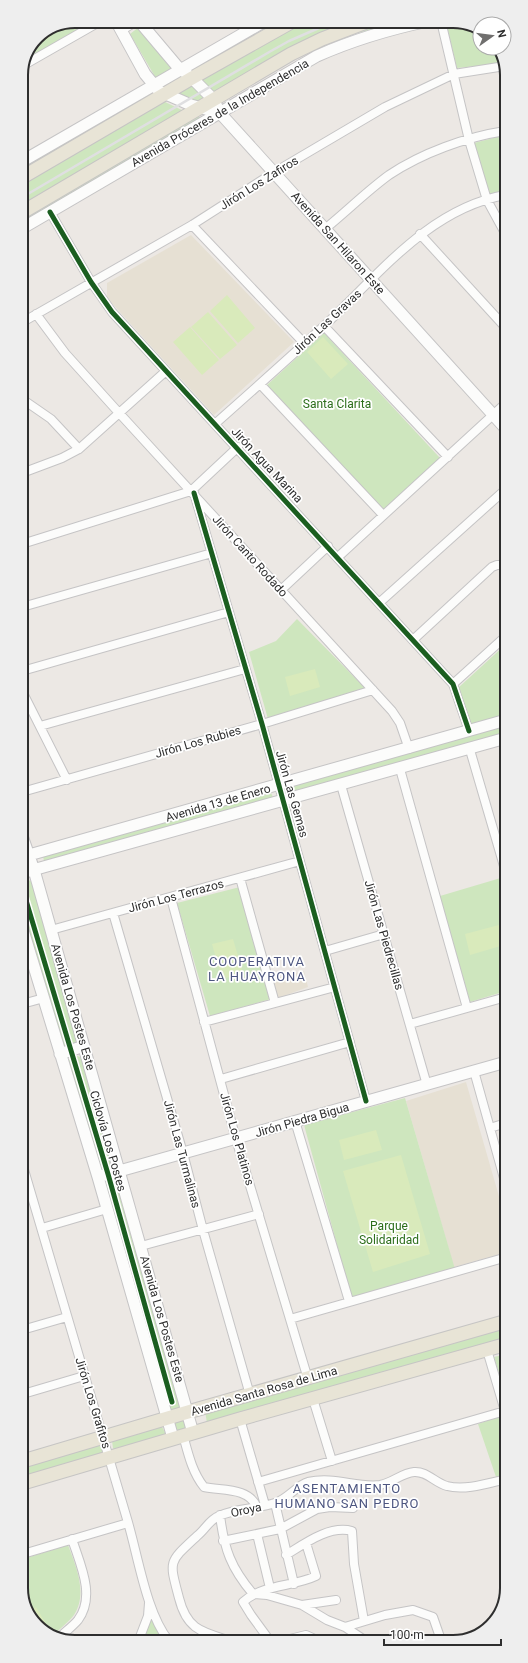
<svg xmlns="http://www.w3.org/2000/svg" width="528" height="1663" font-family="Roboto,sans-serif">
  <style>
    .education { fill: #e6e0d3 }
    .green { fill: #cee6be }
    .pitch { fill: #d9eabb }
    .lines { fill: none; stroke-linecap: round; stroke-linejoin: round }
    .street-casing { stroke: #c5c4c5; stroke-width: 10 }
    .secondary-casing { stroke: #c5c4c5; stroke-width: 13 }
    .primary-casing { stroke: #c6c5c4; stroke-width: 15 }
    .street { stroke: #fcfcfb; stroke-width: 8 }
    .secondary { stroke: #fcfcfb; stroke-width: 11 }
    .primary { stroke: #e8e4d6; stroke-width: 13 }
    .rail { stroke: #dfdfe1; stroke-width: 2.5 }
    .cycleway-casing { stroke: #fff; stroke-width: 8 }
    .cycleway { stroke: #1b5e20; stroke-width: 5 }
    .labels { text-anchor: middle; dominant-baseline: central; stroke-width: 3.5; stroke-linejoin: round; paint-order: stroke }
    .street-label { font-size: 12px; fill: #2e2e2e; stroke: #fff }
    .park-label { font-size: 12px; fill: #2c6e1b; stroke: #fff }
    .neighbourhood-label { font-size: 13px; letter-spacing: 1px; fill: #4d5680; stroke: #fff }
    .rim { fill: none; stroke: #2e2e2e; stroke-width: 2 }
  </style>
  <rect width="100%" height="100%" fill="#ece8e4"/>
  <path class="education" d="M 191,235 L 294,342 L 214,415 L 107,298 L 107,283 Z
    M 304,971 L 308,987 L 278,998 L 273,979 Z
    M 466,1082 L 507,1224 L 507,1252 L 454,1267 L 406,1101 Z"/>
  <path class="green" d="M 75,21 L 78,21 L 82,27 L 26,60 L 37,37 Z
    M 302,21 L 356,21 L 214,95 L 199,79 Z
    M 389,21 L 404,21 L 350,35 Z
    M 457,21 L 480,31 L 480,48 L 497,48 L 505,63 L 457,68 L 446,23 Z
    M 139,27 L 176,69 L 157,80 L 130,34 Z
    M 193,83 L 209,98 L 200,103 L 175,93 Z
    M 155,88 L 158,92 L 21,172 L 21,165 Z
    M 163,101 L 186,112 L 21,208 L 21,183 Z
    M 195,114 L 202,119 L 21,224 L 21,217 Z
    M 505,135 L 505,191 L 489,194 L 474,143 Z
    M 324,333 L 440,458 L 384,510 L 267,385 Z
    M 297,619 L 365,688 L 362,692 L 268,719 L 249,652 L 276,641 Z
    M 506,644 L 506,717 L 471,728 L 458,688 Z
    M 506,724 L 506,734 L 290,795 L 289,785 Z
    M 270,791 L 274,799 L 44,862 L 43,855 Z
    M 504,877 L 506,884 L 506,991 L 470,1002 L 440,896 Z
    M 28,880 L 33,882 L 77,1039 L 75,1044 L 66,1048 L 62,1045 L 22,914 L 22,883 Z
    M 240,887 L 271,999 L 210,1016 L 177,903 Z
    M 77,1056 L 83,1058 L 113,1163 L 111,1168 L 103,1170 L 98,1168 L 67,1064 L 69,1060 Z
    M 405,1098 L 455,1269 L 352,1299 L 304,1125 Z
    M 112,1177 L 117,1179 L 180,1404 L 179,1408 L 171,1411 L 168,1410 L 104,1185 L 105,1180 Z
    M 507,1325 L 507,1340 L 207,1423 L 205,1411 Z
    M 507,1354 L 507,1400 L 494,1357 Z
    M 507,1414 L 507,1474 L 496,1477 L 478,1424 Z
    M 180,1419 L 184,1420 L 187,1429 L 177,1432 L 174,1422 Z
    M 157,1426 L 162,1427 L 166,1434 L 116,1452 L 113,1448 L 112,1441 L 116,1439 Z
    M 98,1442 C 103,1446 105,1450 103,1456 L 23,1480 L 23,1465 Z
    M 68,1545 C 76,1567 88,1593 74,1615 C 69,1622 60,1628 54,1635 L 40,1629 L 23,1602 L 23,1559 Z
    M 149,1621 L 153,1621 L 162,1641 L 141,1642 Z"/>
  <path class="pitch" d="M 62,26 L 46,40 L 42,35 Z
    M 227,295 L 255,328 L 238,343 L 210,311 Z
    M 208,312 L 237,345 L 220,359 L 191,327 Z
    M 190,327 L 219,360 L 202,375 L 173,342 Z
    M 323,337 L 348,364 L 331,379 L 307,352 Z
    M 315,669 L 320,687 L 290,696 L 285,677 Z
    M 499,925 L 504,945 L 470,955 L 465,934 Z
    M 233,939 L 243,973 L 222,979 L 212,944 Z
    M 376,1130 L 382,1150 L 344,1160 L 339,1140 Z
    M 401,1155 L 430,1254 L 373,1272 L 343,1171 Z
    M 36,1607 L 47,1625 L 41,1629 L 29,1611 Z"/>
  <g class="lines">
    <defs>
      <path id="street" d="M 441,21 L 469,140 L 487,200 L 505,233
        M 122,30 L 137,21
        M 24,65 L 101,21
        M 50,212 L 91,282 L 112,312 L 453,684 L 469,731
        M 192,225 L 304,343
        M 326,228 C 347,211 367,191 389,175 C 422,153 466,137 505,131
        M 420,234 L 506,328
        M 36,314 L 65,353 L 120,414 L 392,711 L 400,723 L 409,749
        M 21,323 L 192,225 L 273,173 L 385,107 L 454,74 L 505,66
        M 324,326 L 448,457
        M 260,384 L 383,515
        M 21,401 L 25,401 L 51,419 L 79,449
        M 215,424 C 252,391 288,359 324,326 C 378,276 428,209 505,195
        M 22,473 L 62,458 L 79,449 L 166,371
        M 194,493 L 262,724 L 366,1101
        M 22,544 L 191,491 L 238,447
        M 338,557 L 506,403
        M 281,590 L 328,546
        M 379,603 L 506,489
        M 22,607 L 212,553
        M 414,639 L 492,567 L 497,565 L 506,565
        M 22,671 L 229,612
        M 453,684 L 506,636
        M 22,691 L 67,780
        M 40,726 L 245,669
        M 470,750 L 506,873
        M 400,769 L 467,1008
        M 341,785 L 427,1085
        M 22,792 L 262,724 L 373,690
        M 240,878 L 275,1003
        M 171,898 L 236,1139 L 308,1379
        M 113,913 L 183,1153 L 203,1230 L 250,1395
        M 51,930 L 300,861
        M 325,951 L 384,934
        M 22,1004 L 44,998
        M 204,1022 L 335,987
        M 410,1024 L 506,997
        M 474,1071 L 507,1189
        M 221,1079 L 350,1042
        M 295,1121 L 349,1301
        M 490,1128 L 506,1123
        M 22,1163 C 57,1282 92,1401 127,1519 C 138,1555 146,1613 169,1641
        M 42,1228 L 107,1209
        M 141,1246 L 259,1214
        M 290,1319 L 507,1257
        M 22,1330 L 67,1317
        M 23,1394 L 84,1376
        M 313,1399 L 332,1461
        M 240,1419 L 265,1505
        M 183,1435 C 188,1453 192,1472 204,1487 C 222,1491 248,1487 257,1507
        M 258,1482 L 505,1411 L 487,1350
        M 275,1503 L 294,1584
        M 220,1515 C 224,1549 231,1568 253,1594 L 267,1595 L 302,1605 L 327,1620 L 345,1627 L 366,1641
        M 257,1534 L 270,1588
        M 223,1541 L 280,1529 L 317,1509 L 330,1507 L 353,1508
        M 23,1554 L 128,1523
        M 286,1555 C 304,1544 329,1525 352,1531 L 354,1564 L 364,1621
        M 302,1605 L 336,1600
        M 345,1627 L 385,1615 L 413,1610 L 433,1617 L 441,1640
        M 60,1637 C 65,1632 73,1626 78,1620 C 96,1596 80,1564 72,1539
        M 231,1641 C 202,1632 187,1630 179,1598 C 169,1560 168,1563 197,1536 C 205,1530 209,1520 219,1516 C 236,1508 258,1509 275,1503 C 289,1498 297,1485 308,1482 C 335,1476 356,1488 380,1485 C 392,1483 402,1473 414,1472 C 427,1471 435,1483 447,1486 C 465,1491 489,1483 507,1479
        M 270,1641 L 251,1615 L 243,1602 C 263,1584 293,1587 316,1576 L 306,1543
        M 282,1641 L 306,1635 L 319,1641
        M 138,1642 L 148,1616 L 149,1603"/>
      <path id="secondary" d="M 116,21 L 145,74 L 159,91 L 191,105 L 220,113 L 506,429
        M 139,21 L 177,66 L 192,78 L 214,100 L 217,107
        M 21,162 L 265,21
        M 21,229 L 317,56 C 353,40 390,29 428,21
        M 22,836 L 34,870 L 193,1433
        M 22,857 L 506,720
        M 22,873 L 506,738
        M 22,927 L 98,1177 L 173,1438
        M 60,1054 L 84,1046
        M 98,1177 L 506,1062"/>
      <path id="primary" d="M 21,178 L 192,78 L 293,21
        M 21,213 L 291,54 L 322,39 L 369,21
        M 23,1461 L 188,1412 L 507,1321
        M 23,1483 L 240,1419 L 507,1344"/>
    </defs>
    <use href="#street" class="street-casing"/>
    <use href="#secondary" class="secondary-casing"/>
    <use href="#primary" class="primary-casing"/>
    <use href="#street" class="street"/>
    <use href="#secondary" class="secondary"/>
    <use href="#primary" class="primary"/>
    <path class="rail" d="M 21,198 L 271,51 L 289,41 L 335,21"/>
    <defs>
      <path id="cycleway" d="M 50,212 L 91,282 L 112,312 L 453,684 L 469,731
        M 194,493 L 262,724 L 366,1101
        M 22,887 L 108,1174 L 172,1402"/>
    </defs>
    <use href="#cycleway" class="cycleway-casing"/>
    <use href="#cycleway" class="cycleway"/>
  </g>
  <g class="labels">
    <g class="street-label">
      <text transform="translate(220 113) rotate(-30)">Avenida Próceres de la Independencia</text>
      <text transform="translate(259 183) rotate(-32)">Jirón Los Zafiros</text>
      <text transform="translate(338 243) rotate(48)">Avenida San Hilaron Este</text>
      <text transform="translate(327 322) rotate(-43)">Jirón Las Gravas</text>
      <text transform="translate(267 465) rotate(47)">Jirón Agua Marina</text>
      <text transform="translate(250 556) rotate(48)">Jirón Canto Rodado</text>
      <text transform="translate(198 742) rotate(-16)">Jirón Los Rubies</text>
      <text transform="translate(292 794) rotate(74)">Jirón Las Gemas</text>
      <text transform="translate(218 803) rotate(-16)">Avenida 13 de Enero</text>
      <text transform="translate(176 896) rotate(-15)">Jirón Los Terrazos</text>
      <text transform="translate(384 935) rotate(74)">Jirón Las Piedrecillas</text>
      <text transform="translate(73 1007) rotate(74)">Avenida Los Postes Este</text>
      <text transform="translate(302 1120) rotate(-16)">Jirón Piedra Bigua</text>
      <text transform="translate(237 1139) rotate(74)">Jirón Los Platinos</text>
      <text transform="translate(108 1141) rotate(74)">Ciclovía Los Postes</text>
      <text transform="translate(182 1154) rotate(75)">Jirón Las Turmalinas</text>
      <text transform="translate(162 1319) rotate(74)">Avenida Los Postes Este</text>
      <text transform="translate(264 1391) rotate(-16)">Avenida Santa Rosa de Lima</text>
      <text transform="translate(93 1403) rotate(73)">Jirón Los Grafitos</text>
      <text transform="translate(246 1510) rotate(-12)">Oroya</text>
    </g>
    <g class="park-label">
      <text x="337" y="404">Santa Clarita</text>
      <text x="389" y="1226">Parque<tspan x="389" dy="14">Solidaridad</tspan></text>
    </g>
    <g class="neighbourhood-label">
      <text x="257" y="961">COOPERATIVA<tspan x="257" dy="15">LA HUAYRONA</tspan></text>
      <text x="347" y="1488">ASENTAMIENTO<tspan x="347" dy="15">HUMANO SAN PEDRO</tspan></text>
    </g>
  </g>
  <path d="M0 0H528V1663H0ZM75 28H453A47 47 0 0 1 500 75V1588A47 47 0 0 1 453 1635H75A47 47 0 0 1 28 1588V75A47 47 0 0 1 75 28Z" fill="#eee" fill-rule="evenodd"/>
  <path class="rim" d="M75 28H453A47 47 0 0 1 500 75V1588A47 47 0 0 1 453 1635H75A47 47 0 0 1 28 1588V75A47 47 0 0 1 75 28Z"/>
  <g transform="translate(492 36) rotate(76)"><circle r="19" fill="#ffffff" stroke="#ababab"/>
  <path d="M0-3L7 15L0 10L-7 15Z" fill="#706f6e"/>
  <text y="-6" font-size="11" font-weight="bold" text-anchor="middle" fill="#2e2e2e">N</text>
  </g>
  <path d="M384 1639v6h117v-6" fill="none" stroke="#2e2e2e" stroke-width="2"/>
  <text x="390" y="1639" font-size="12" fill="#2e2e2e" stroke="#ffffff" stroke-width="3" paint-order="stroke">100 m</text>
</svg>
